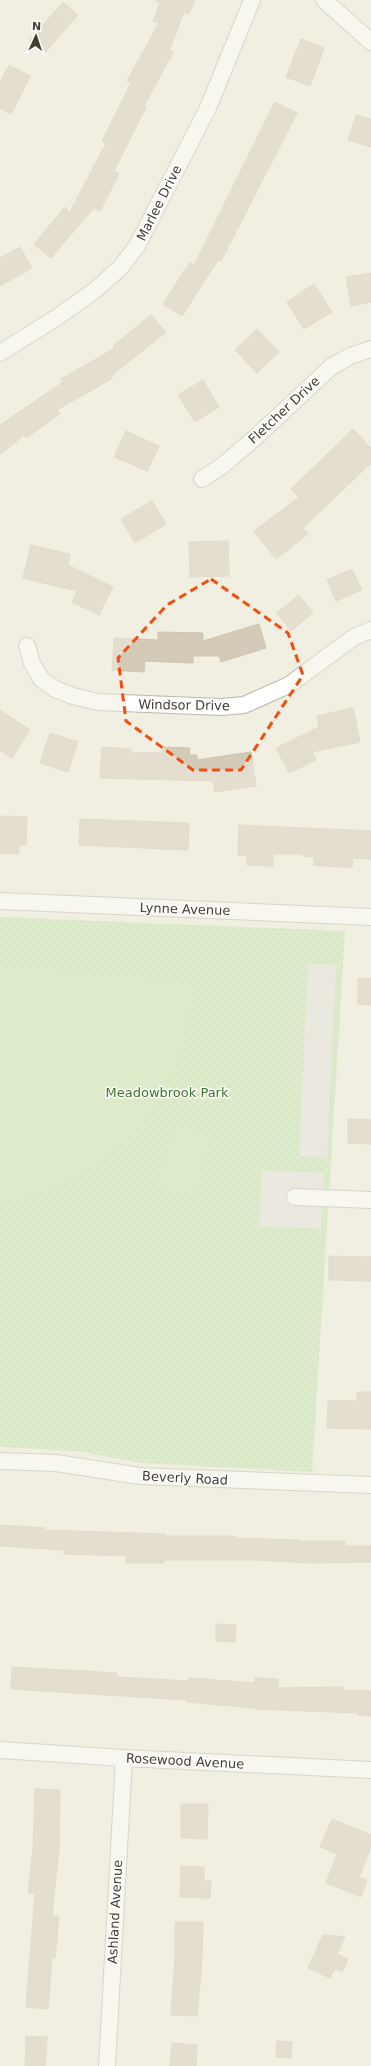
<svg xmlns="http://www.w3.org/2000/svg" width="371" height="2066" font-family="'DejaVu Sans',sans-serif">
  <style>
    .park { fill: url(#park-dots) }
    .garden { fill: #c4e7aa }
    .parking { fill: #e2e0db }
    .building { fill: #d3cbb8; stroke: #cec4ab }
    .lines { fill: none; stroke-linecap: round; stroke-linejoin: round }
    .minor-casing { stroke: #bdb7a5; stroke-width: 18 }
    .minor { stroke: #fff; stroke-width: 16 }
    .marked { fill: none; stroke: #f34d10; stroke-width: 3; stroke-dasharray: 8 5; stroke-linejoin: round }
    .labels { text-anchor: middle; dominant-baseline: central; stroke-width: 3; stroke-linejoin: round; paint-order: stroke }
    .street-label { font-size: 13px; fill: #433e33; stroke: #fff }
    .park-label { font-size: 13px; fill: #3b7426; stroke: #fff }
  </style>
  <defs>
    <pattern id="park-dots" width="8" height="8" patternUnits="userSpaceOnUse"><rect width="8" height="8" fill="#c4e7aa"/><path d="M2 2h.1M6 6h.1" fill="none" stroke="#aac793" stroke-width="1.8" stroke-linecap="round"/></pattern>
  </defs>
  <rect width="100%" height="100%" fill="#f1efe2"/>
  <path class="park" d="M 0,917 L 345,931 L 312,1472 L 141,1463 L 76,1451 L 0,1447 Z"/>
  <path class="garden" d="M 0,966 L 192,983 C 190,1008 188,1033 179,1057 C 171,1080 158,1105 143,1124 C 109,1163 52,1198 0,1203 Z
    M 175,1125 L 211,1136 L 194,1196 L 157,1186 Z"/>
  <path class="parking" d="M 308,963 L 336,965 L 327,1158 L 299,1156 Z
    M 262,1170 L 324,1173 L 321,1229 L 259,1226 Z"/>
  <path class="building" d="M 155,0 L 195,0 L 189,14 L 184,12 L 169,51 L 173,52 L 144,106 L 146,107 L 114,171 L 119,174 L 100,211 L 94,208 L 51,258 L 34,244 L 65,207 L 70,212 L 106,143 L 102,141 L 131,83 L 127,81 L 159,23 L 153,21 L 160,3 Z
    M 63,2 L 78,15 L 44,54 L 29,41 Z
    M 301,39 L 324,48 L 310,86 L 286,77 Z
    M 9,65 L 30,76 L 11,114 L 0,108 L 0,82 Z
    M 275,102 L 297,113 L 221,261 L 218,260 L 182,316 L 163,304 L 190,262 L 194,265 Z
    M 356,115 L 371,119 L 371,147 L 348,140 Z
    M 20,247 L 32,268 L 0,286 L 0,258 Z
    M 371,273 L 371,302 L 351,306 L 346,277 Z
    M 314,284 L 332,312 L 304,329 L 287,302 Z
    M 151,315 L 166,332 L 111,376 L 113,378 L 57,410 L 60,414 L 26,438 L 24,435 L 0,455 L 0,425 L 63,382 L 61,379 L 115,348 L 113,346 Z
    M 257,329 L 279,352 L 257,373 L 235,350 Z
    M 203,380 L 219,407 L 195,422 L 178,395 Z
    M 353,429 L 371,448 L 371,463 L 303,528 L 308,534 L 276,559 L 254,531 L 299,497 L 291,489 Z
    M 126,431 L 159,446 L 147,471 L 114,457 Z
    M 152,501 L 166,524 L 135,543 L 121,519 Z
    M 228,541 L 229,576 L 190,577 L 189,542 Z
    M 31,545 L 70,554 L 68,565 L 113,587 L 99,615 L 72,602 L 77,591 L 23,578 Z
    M 352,569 L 362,590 L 336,601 L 327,580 Z
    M 299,595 L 313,613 L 291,631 L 277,613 Z
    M 259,624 L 266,648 L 221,662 L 219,656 L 193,656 L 193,663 L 145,661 L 144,672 L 112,670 L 114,638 L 158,640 L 158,632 L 203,633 L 203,641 Z
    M 353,708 L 360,742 L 312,752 L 316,760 L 289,773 L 276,748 L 319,727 L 317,716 Z
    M 0,710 L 30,730 L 12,758 L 0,750 Z
    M 50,733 L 78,742 L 68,772 L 40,763 Z
    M 102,747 L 131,749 L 131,753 L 162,753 L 162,747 L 190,748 L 189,755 L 197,755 L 197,760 L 251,752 L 256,786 L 215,792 L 213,781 L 100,778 Z
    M 0,816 L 27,817 L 26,845 L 19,845 L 18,854 L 0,853 Z
    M 80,819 L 189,823 L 188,850 L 79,845 Z
    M 239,825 L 371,831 L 371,859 L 353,858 L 352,867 L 337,867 L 314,865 L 314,857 L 303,856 L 303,854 L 273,854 L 273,866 L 247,865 L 247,856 L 238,855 Z
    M 358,978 L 371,979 L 371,1005 L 358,1004 Z
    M 348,1119 L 371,1120 L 371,1144 L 348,1143 Z
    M 329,1256 L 371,1257 L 371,1281 L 329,1280 Z
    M 357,1392 L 371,1392 L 371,1429 L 327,1428 L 328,1401 L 357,1401 Z
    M 0,1525 L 45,1528 L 44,1530 L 165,1534 L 165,1536 L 236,1536 L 236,1538 L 299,1540 L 299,1541 L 345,1541 L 345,1546 L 371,1546 L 371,1562 L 312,1563 L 256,1560 L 164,1560 L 164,1563 L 126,1563 L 126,1556 L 64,1554 L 64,1550 L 0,1546 Z
    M 216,1624 L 236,1625 L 235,1642 L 216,1641 Z
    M 12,1667 L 117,1673 L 117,1677 L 189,1681 L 189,1678 L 255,1683 L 255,1678 L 278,1679 L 278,1688 L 343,1687 L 343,1690 L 371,1691 L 371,1716 L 358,1715 L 358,1713 L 255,1709 L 255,1708 L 187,1702 L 187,1700 L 11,1689 Z
    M 35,1789 L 60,1790 L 59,1847 L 52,1916 L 59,1916 L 55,1958 L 52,1958 L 48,2009 L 26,2007 L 35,1894 L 28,1893 L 33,1850 Z
    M 181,1804 L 208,1804 L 207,1839 L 181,1838 Z
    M 332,1819 L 371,1835 L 371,1847 L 359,1877 L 367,1880 L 361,1897 L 326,1883 L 337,1854 L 320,1847 Z
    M 181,1866 L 204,1867 L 204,1881 L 211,1881 L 210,1898 L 180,1897 Z
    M 175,1922 L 203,1922 L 202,1959 L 197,2016 L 171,2015 L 175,1958 Z
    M 323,1935 L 345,1937 L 337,1954 L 348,1959 L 342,1972 L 335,1968 L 330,1978 L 308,1968 Z
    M 26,2036 L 47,2037 L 45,2066 L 25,2066 Z
    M 277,2041 L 292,2042 L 291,2058 L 276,2057 Z
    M 172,2043 L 197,2045 L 196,2066 L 170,2066 Z"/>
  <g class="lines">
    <defs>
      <path id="minor" d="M 324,0 L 371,42
        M 0,353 L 59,316 L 94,291 L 120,268 L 137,246 L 208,108 L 252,0
        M 202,479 L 222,466 L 257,436 L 331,367 L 350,356 L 371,349
        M 27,646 L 32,663 L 41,679 L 55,689 L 73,696 L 98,702 L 221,707 L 244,705 L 289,685 L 354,637 L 371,630
        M 0,901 L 371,917
        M 295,1197 L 371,1200
        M 0,1461 L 56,1463 L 140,1476 L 371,1485
        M 0,1750 L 124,1758 L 371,1770
        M 107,2066 L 124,1758"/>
    </defs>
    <use href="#minor" class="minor-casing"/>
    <use href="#minor" class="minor"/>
  </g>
  <path d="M0 0H371V2066H0ZM 211,579 L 288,633 L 303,675 L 241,770 L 193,770 L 126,721 L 118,658 L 167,605 Z" fill="#f1efe2" fill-opacity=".55" fill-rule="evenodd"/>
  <path class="marked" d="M 211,579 L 288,633 L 303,675 L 241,770 L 193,770 L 126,721 L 118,658 L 167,605 Z"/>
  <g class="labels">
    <g class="street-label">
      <text transform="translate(159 203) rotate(-63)">Marlee Drive</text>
      <text transform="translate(284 410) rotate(-43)">Fletcher Drive</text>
      <text transform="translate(184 705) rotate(1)">Windsor Drive</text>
      <text transform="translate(185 909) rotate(2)">Lynne Avenue</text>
      <text transform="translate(185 1478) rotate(3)">Beverly Road</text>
      <text transform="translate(185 1761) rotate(3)">Rosewood Avenue</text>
      <text transform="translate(115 1912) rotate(-87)">Ashland Avenue</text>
    </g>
    <g class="park-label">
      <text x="167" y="1092">Meadowbrook Park</text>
    </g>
  </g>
  <g transform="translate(36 36) rotate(3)" stroke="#ffffff" stroke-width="3" paint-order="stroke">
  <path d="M0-3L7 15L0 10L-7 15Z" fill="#433e33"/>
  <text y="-6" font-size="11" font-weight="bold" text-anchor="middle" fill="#433e33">N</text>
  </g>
</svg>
